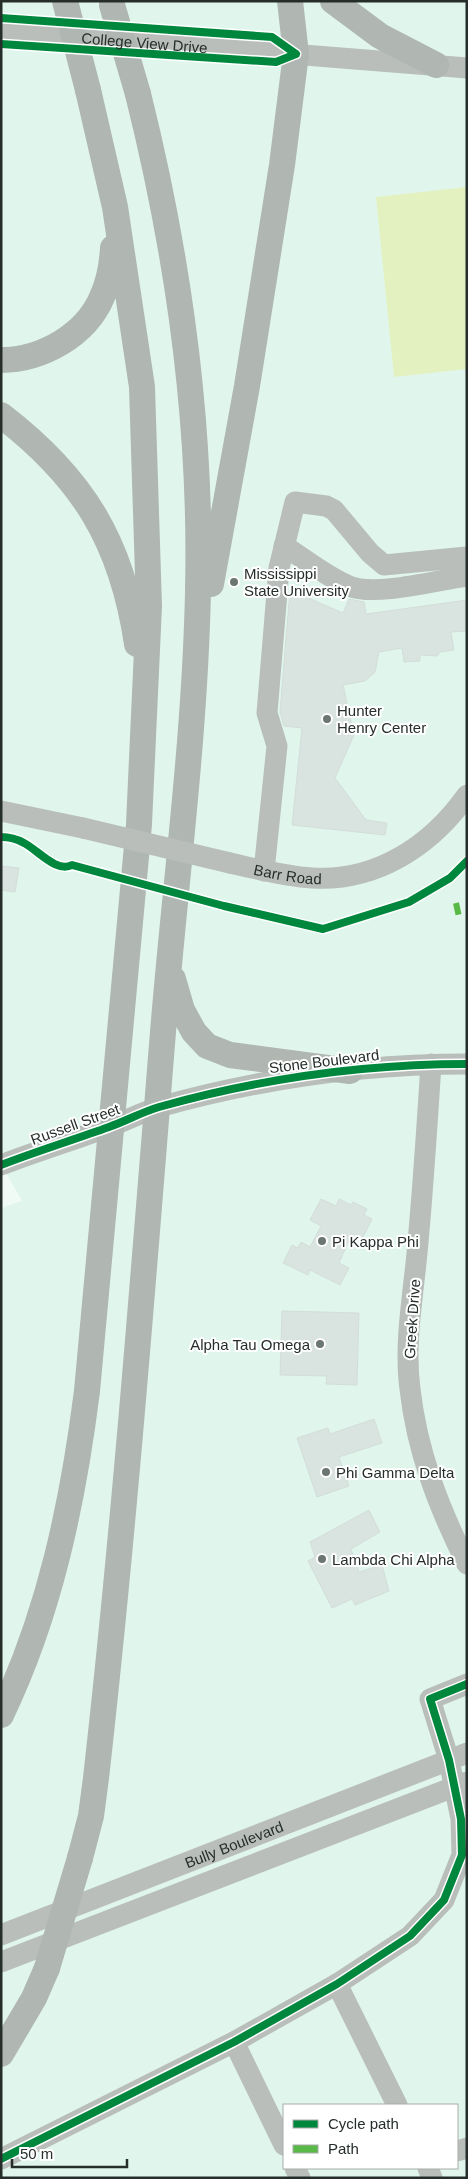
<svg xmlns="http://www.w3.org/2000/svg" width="468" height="2179" font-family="Arial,sans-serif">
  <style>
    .built { fill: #e0f6ec; fill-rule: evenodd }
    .green { fill: #e3f1c1 }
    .building { fill: #d9e3e0; stroke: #d3ddda }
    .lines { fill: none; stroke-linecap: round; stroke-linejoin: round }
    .minor { stroke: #b9beba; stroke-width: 21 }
    .major { stroke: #b0b6b2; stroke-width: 26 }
    .minor-bridge { stroke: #b9beba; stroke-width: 21 }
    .major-bridge { stroke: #b0b6b2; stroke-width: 26 }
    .quiet { stroke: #58b947; stroke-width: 6; stroke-dasharray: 12 6; stroke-linecap: butt }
    .cycleway-casing { stroke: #fff; stroke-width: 11 }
    .cycleway { stroke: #00873e; stroke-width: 8 }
    .poi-dot { fill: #6c7671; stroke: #fff; stroke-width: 2 }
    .labels { text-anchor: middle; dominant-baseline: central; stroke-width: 4; stroke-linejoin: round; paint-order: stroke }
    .street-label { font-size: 15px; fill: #252e2a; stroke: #fff }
    .poi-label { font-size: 15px; fill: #252e2a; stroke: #fff; text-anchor: start }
  </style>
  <rect width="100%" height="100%" fill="#f0fbf6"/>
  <path class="built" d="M 1,1 L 467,1 L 467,2178 L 1,2178 L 1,1208 L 22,1201 L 1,1164 ZM 284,2105 L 457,2105 L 457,2168 L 284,2168 Z"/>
  <path class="green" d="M 467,187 L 467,369 L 394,377 L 376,197 Z"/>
  <path class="building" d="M 290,590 L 343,613 L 349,599 L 364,602 L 366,614 L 467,600 L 467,631 L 451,632 L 454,650 L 440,652 L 437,656 L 420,655 L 420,661 L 404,662 L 402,648 L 379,652 L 375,672 L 365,681 L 343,685 L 354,735 L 335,778 L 366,820 L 387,823 L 385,835 L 292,825 L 302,728 L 284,726 L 280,712 Z
    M 1,866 L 19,868 L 15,892 L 1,890 Z
    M 321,1199 L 336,1206 L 339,1199 L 351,1205 L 353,1202 L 367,1209 L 364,1215 L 372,1219 L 362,1239 L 354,1234 L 351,1239 L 350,1238 L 339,1263 L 349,1268 L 340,1285 L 310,1270 L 308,1275 L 283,1263 L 292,1245 L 298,1248 L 301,1242 L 310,1247 L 321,1226 L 310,1220 Z
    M 282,1311 L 359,1313 L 357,1385 L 326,1384 L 327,1376 L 280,1375 Z
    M 374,1419 L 382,1443 L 339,1457 L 349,1486 L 317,1497 L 297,1438 L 328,1428 L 330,1434 Z
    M 369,1510 L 380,1532 L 351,1549 L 359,1572 L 382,1565 L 389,1591 L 355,1605 L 352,1599 L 332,1608 L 308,1561 L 315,1557 L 310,1542 Z"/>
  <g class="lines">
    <g class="minor">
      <path id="s1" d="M 1,31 L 467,68"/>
      <path d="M 284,546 C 305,559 327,577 349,586 C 375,597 438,580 467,576"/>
      <path d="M 1,811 L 83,828"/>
      <path id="s2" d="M 230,863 C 256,869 284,876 312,878 C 376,882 431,846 467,795"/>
      <path d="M 264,871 L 277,746 L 267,713 L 279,568 L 295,502 L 326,506 L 334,510 L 370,553 L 384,565 L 467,557"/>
      <path d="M 431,1064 C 427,1127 423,1190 417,1253 C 413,1297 404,1344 410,1389 C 417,1452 439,1508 467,1564"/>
      <path d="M 1,1165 C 37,1151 73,1140 109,1127 C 126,1121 142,1112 159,1107 C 259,1079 363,1064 467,1064"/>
      <path id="s3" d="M 1,1935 L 467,1753"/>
      <path d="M 1,1962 L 467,1782"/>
      <path d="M 337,1984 L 397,2105"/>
      <path d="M 234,2042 L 284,2145"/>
      <path d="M 457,2151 L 467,2148"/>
      <path d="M 1,2159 L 234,2042 L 337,1984 L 410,1936 L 444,1900 L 462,1855 L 461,1819 L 449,1760 L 430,1699 L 467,1684"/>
      <path d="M 295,2168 L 300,2178"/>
      <path d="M 428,2168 L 432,2178"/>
    </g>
    <path class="major" d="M 333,1 L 380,36 L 436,65
      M 1,360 C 42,360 86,335 102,297 C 109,282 112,265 113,248
      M 1,415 C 83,478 122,542 137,644
      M 211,584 L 247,386 L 282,165 L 296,54 L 290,1
      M 173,979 L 182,1010 L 194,1032 L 207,1046 L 230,1055 L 350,1071
      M 1,1715 C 50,1613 73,1502 87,1391 L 139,824 L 149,606 L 142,387 L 115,207 L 88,90
      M 80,1858 L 91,1816 L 96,1778 C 124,1530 143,1281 163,1032 C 175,885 195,738 198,591 C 202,425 178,254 138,94
      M 1,2054 L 34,1998 L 47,1968"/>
    <path class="minor-bridge" d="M 83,828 L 230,863"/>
    <path class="major-bridge" d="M 65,1 L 88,90
      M 112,5 L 138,94
      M 47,1968 L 80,1858"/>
    <path class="quiet" d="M 456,903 L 459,917"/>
    <defs>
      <path id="cycleway" d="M 1,18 L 272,37 L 296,54
        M 1,44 L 276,62 L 296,54
        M 1,837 C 9,837 17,839 24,843 C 38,850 56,873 72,865 L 224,906 L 323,929 L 409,902 L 450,878 L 467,861
        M 1,1165 C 37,1151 73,1140 109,1127 C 126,1121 142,1112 159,1107 C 259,1079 363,1064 467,1064
        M 1,2159 L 234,2042 L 337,1984 L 410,1936 L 444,1900 L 462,1855 L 461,1819 L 449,1760 L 430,1699 L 467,1684"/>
    </defs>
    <use href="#cycleway" class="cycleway-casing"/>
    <use href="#cycleway" class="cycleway"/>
  </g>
  <g class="poi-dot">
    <circle cx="234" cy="582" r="5"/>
    <circle cx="327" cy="719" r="5"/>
    <circle cx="322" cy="1241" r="5"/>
    <circle cx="320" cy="1344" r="5"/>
    <circle cx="326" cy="1472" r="5"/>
    <circle cx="322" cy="1559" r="5"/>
  </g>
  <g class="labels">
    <g class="street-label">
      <text stroke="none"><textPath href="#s1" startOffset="144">College View Drive</textPath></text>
      <text stroke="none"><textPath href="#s2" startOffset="59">Barr Road</textPath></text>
      <text transform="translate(324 1061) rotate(-7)">Stone Boulevard</text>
      <text transform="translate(75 1124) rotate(-20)">Russell Street</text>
      <text transform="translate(412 1319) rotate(-86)">Greek Drive</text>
      <text stroke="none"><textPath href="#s3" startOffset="250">Bully Boulevard</textPath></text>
    </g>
    <g class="poi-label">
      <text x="244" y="573">Mississippi<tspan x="244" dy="17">State University</tspan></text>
      <text x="337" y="710">Hunter<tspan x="337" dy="17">Henry Center</tspan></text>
      <text x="332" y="1241">Pi Kappa Phi</text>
      <text x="310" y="1344" text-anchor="end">Alpha Tau Omega</text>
      <text x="336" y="1472">Phi Gamma Delta</text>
      <text x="332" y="1559">Lambda Chi Alpha</text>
    </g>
  </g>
  <rect width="468" height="2179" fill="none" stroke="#252e2a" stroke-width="5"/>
  <rect x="283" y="2104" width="175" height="65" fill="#ffffff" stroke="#a8abaa"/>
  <rect x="293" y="2120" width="25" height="8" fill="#00873e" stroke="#a8abaa"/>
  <text x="328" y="2129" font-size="15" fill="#252e2a">Cycle path</text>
  <rect x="293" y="2145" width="25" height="8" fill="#58b947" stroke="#a8abaa"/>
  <text x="328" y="2154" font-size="15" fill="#252e2a">Path</text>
  <path d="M12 2159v8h115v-8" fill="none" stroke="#252e2a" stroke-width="2.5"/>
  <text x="20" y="2159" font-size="15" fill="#252e2a" stroke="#ffffff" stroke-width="4" paint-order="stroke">50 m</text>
</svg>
